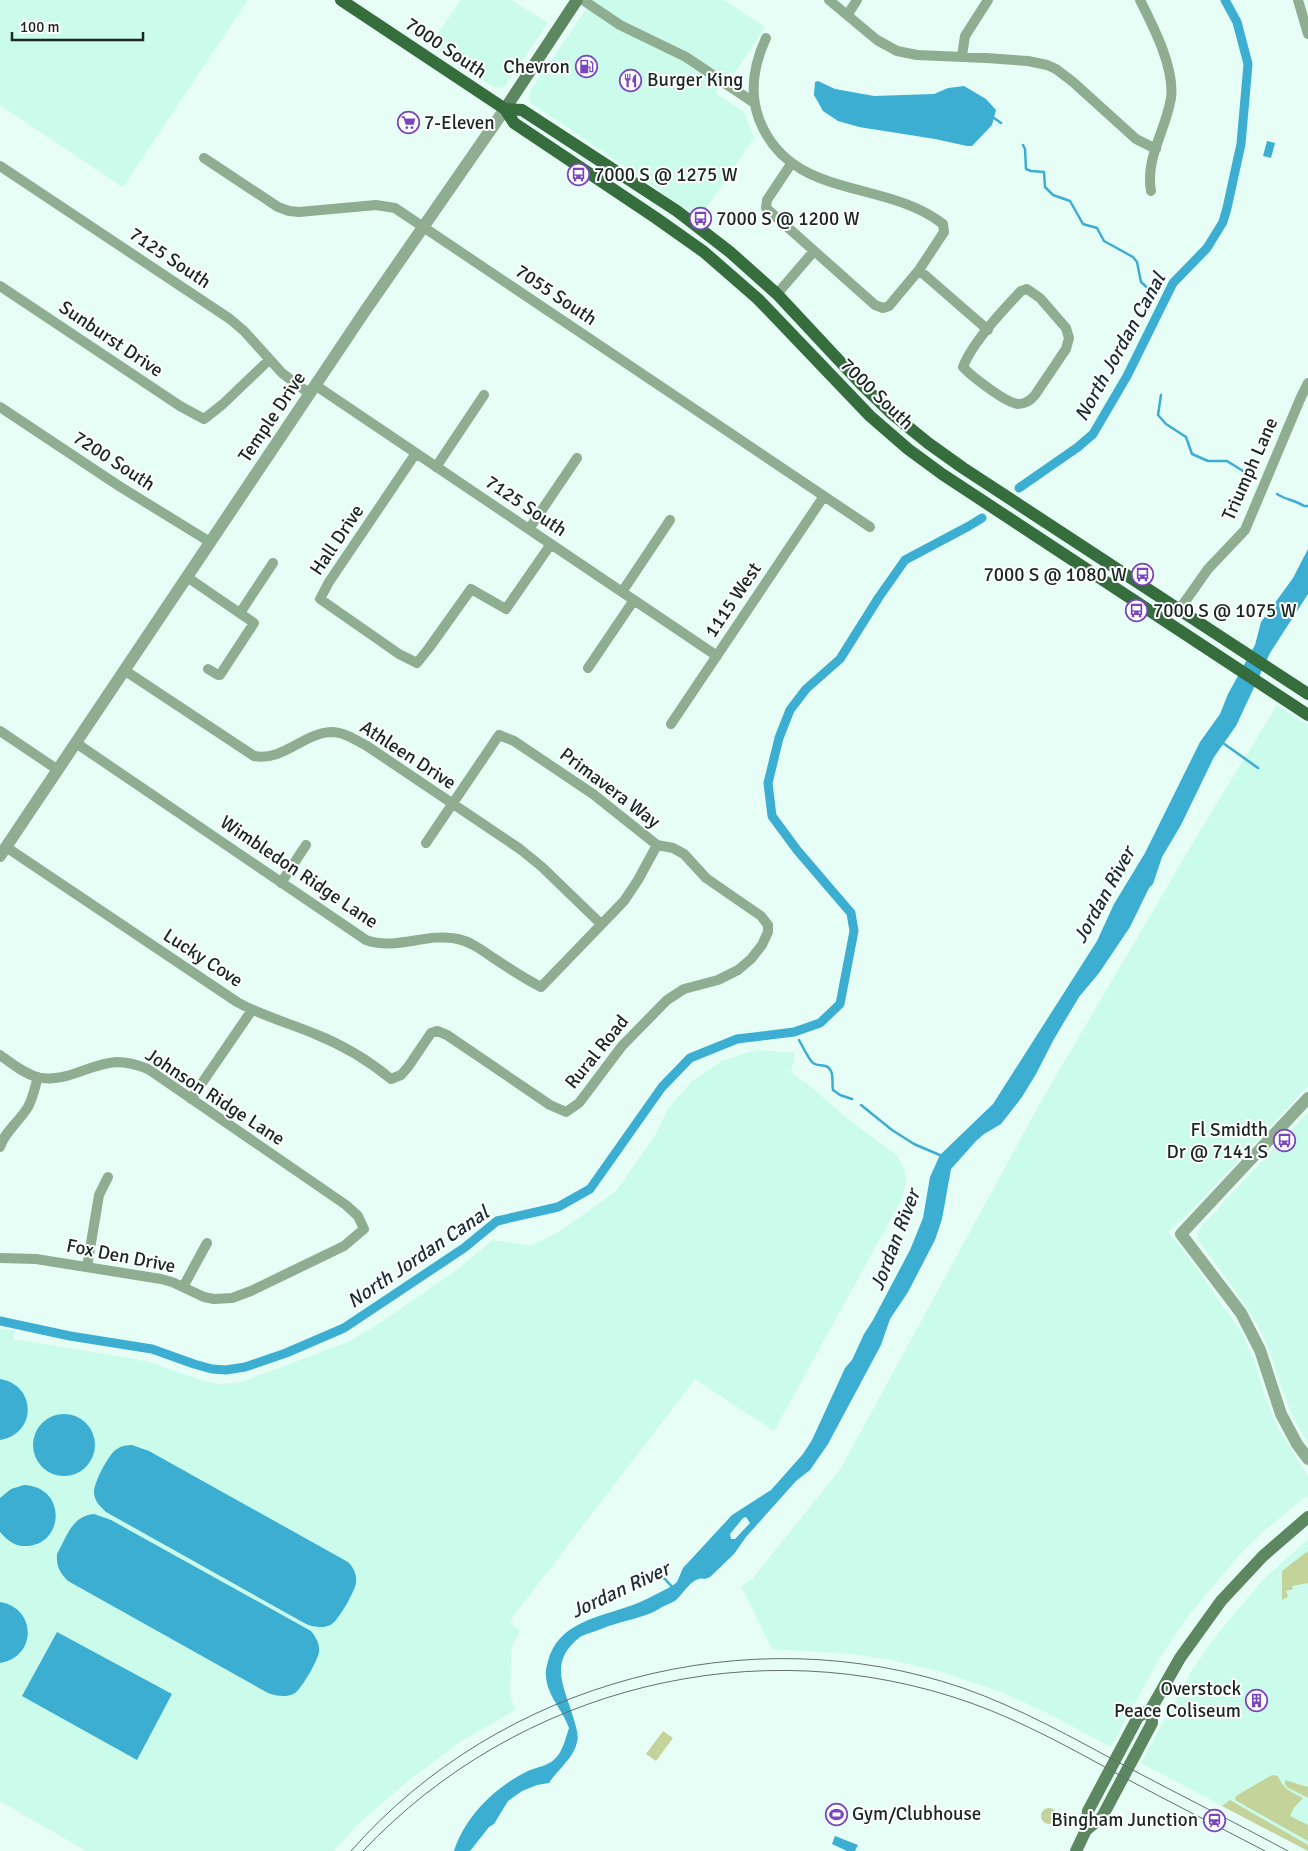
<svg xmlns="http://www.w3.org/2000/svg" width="1308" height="1851" font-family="Signika,sans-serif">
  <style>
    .built { fill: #cbfbea }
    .green { fill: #c3d39a }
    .water { fill: #3baed2; fill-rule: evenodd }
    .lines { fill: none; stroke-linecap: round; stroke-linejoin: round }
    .stream { stroke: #3baed2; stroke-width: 2.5 }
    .canal { stroke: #3baed2; stroke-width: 9 }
    .minor { stroke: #8fad91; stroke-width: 10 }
    .tertiary { stroke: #8fad91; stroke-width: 12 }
    .secondary { stroke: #5c8760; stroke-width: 12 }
    .primary { stroke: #366d3d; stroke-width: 12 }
    .tram { stroke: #5f706a; stroke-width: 1 }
    .labels { text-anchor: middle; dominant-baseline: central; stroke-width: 4; stroke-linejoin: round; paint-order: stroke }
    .street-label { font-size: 19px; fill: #1a2823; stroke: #fff }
    .poi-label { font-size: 19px; fill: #1a2823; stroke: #fff; text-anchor: start }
    .water-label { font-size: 20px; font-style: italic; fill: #1a2e35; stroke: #fff }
  </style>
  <rect width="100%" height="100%" fill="#e7fef6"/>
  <path class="built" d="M 0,0 L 248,0 L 123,187 L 0,105 Z
    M 461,0 L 512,0 L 548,23 L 504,87 L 499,88 L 494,87 L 430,45 Z
    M 592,0 L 724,0 L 765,27 L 734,74 L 730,72 L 715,93 L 744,112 L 754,138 L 700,218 L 530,102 L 529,93 L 531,90 Z
    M 1277,705 L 1308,725 L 1308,1086 L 1190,1212 L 1168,1232 L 1187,1255 L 1242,1333 L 1254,1360 L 1265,1397 L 1278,1428 L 1308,1476 L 1308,1495 L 1265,1530 L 1240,1554 L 1188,1616 L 1160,1657 L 1111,1747 L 1045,1712 L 1001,1692 L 939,1671 L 892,1660 L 851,1654 L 772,1649 L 741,1586 L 752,1579 L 841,1468 L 1044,1096 L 1197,836 Z
    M 758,1050 L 795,1053 L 791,1073 L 810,1086 L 849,1120 L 894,1153 L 899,1159 L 905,1171 L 906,1180 L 903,1197 L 774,1431 L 695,1379 L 509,1622 L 520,1630 L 512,1647 L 511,1657 L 510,1695 L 515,1710 L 460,1742 L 409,1780 L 356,1826 L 334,1851 L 86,1851 L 0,1801 L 0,1329 L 15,1331 L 13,1339 L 146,1361 L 204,1381 L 218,1384 L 242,1382 L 350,1341 L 378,1324 L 453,1273 L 493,1240 L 531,1246 L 562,1230 L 616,1191 L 654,1137 L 668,1109 L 692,1081 L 722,1061 L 746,1053 Z
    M 1308,1112 L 1308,1444 L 1292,1415 L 1280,1384 L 1271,1355 L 1259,1327 L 1237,1293 L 1198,1240 L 1197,1233 L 1201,1227 Z
    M 1308,1539 L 1308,1851 L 1141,1763 L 1191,1672 L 1217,1634 L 1262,1581 Z"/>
  <path class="green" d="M 1308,1551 L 1308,1583 L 1292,1586 L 1293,1589 L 1286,1591 L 1288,1597 L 1282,1600 L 1282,1571 Z
    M 663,1731 L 673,1738 L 656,1761 L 646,1754 Z
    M 1272,1775 L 1278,1776 C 1283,1789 1291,1792 1303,1798 L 1293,1809 L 1290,1816 L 1308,1825 L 1308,1841 L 1235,1800 L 1236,1796 Z
    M 1285,1780 L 1308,1787 L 1308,1798 L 1287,1787 L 1285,1784 Z
    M 1230,1800 L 1308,1845 L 1308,1851 L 1222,1806 Z
    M1041 1816a8 8 0 1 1 16 0a8 8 0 1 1-16 0Z"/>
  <path class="water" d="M 818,81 L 835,89 L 874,96 L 934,94 L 948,88 L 964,86 L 986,99 L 996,110 L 992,125 L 972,146 L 967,146 L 935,139 L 859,127 L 838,121 L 823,111 L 814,95 L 815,82 Z
    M 1267,141 L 1275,143 L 1271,158 L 1263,156 Z
    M 1308,549 L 1308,594 L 1270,653 L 1236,726 L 1214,757 L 1181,825 L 1162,857 L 1153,884 L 1149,888 L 1130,927 L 1099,973 L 1079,997 L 1054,1039 L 1036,1074 L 1022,1097 L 1001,1124 L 984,1134 L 976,1141 L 951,1169 L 942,1219 L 935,1240 L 908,1292 L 890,1319 L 881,1345 L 828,1444 L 810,1470 L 796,1481 L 746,1537 L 734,1554 L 710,1577 L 705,1579 C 693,1575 684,1593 676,1600 C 671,1604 664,1605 659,1609 C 642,1619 619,1621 601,1629 C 594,1632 587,1633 580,1637 C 547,1663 565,1687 574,1720 C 576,1727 579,1735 577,1742 C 574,1758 557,1770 549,1783 L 537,1785 L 522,1791 L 508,1801 L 494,1824 L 489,1827 L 470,1851 L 454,1851 C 465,1817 494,1788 526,1772 C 538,1766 550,1767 559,1754 C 564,1746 566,1737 569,1728 C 563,1710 547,1696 546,1676 C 545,1671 547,1666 548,1661 C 558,1623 598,1617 630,1606 C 645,1601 658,1593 672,1586 L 677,1582 L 683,1568 L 732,1515 L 771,1490 L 803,1454 L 812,1440 L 845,1368 L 852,1360 L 864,1334 L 873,1320 L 910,1250 L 923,1218 L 930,1177 L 940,1155 L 993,1104 L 1097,941 L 1114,904 L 1145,853 L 1200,742 L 1220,714 L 1228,694 L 1255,645 L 1261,622 L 1293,578 ZM 746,1517 L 750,1523 L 735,1539 L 731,1539 L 730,1534 L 743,1518 Z
    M 0,1379 C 37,1385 37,1434 0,1440 Z
    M33 1445a31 31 0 1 1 62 0a31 31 0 1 1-62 0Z
    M 132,1445 L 149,1451 L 348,1562 C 354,1568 357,1575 356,1583 C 355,1591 339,1619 332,1624 C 324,1629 314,1627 306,1624 L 106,1512 C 100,1506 95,1502 94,1493 C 93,1484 109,1453 117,1449 C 121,1446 126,1445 132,1445 Z
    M 24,1485 C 69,1487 64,1549 22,1546 C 13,1545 6,1539 0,1532 L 0,1498 L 11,1489 Z
    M 94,1514 L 111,1520 L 311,1631 C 316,1637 320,1644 319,1652 C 318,1660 302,1688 295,1693 C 287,1698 277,1696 268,1693 L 68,1581 C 60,1573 56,1566 57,1554 C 67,1536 72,1516 94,1514 Z
    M 0,1602 C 37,1608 37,1657 0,1663 Z
    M 57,1632 L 172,1694 L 137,1760 L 22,1696 Z
    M 835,1836 L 858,1845 L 855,1851 L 847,1851 L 832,1844 Z"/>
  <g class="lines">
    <path class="stream" d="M 994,118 L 1001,123
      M 1023,145 L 1025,149 L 1026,169 L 1031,171 L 1044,172 L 1045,187 L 1053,195 L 1070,201 L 1083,224 L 1097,228 L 1104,241 L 1133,257 L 1137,262 L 1141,282 L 1151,291
      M 1161,395 L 1158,415 L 1166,424 L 1186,437 L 1192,454 L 1208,461 L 1227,461 L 1251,476
      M 1277,494 C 1286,500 1295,500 1304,506 L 1308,506
      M 1223,743 L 1258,768
      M 799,1040 C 803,1047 807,1056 812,1062 C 818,1069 828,1060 832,1074 C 833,1079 832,1085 833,1090 L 840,1095 L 852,1099
      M 861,1105 L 892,1130 L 914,1144 L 942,1156
      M 652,1571 L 665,1579 L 674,1589"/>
    <path class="canal" d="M 1019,488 L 1078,447 L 1093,434 L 1127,376 L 1173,283 L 1207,248 L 1223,222 L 1227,208 L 1241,144 L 1248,64 L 1237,22 L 1225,0
      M 0,1321 L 70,1336 L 152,1349 L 194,1364 L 212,1369 L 226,1370 L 245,1367 L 286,1353 L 344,1328 L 464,1248 L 497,1221 L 558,1207 L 590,1189 L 662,1087 L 690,1058 L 737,1039 L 794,1032 L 820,1023 L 840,1004 L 854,931 L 851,913 L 797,850 L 772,816 L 768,783 L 779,738 L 790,710 L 806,689 L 840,659 L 879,597 L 905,560 L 969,526 L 982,518"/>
    <path class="minor" d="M 583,0 L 620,25 L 686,57 L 753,102
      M 829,0 L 877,40 L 897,51 L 917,55 L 986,58 L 1028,61 L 1047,65 L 1056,69 L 1073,82 L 1136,139 L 1156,149
      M 1140,0 C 1153,26 1175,68 1171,98 C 1166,130 1145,158 1151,191
      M 1298,0 L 1308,34
      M 848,14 L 857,0
      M 766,38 C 754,64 749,92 759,119 C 790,201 884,178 943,224 L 944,232 L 919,270 L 889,306 L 883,308 L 875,305 L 766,208 L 767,200 L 791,164
      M 962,56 L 965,36 L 988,0
      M 204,158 L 278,207 L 289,211 L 299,212 L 376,205 L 395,208 L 870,527
      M 0,166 L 230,319 L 244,331 L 282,373 L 310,394
      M 919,270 L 988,330
      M 0,286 L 180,406 L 204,419 L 223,404 L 269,360
      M 1027,289 L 1040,298 L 1066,328 L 1069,338 L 1066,349 L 1035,395 C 1031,400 1025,404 1018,404 C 1006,403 971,376 963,367 C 972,343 1003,310 1021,291 Z
      M 777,294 L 814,251
      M 315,385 L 717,656
      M 0,407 L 119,486 L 210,542
      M 416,453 L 329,582 L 320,599 L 399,654 L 417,663 L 429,648 L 471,589 L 506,609 L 551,544
      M 436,467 L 484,395
      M 529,529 L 577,458
      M 187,577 L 254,623 L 220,675 L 218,675 L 208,669
      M 622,592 L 670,520
      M 1179,610 L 1208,569 L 1245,530 L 1301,397 L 1308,383
      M 240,613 L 273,563
      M 588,668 L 634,600
      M 124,670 L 254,756 C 282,762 304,733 331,732 C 344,732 356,740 367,746 L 520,849 L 542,867 L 601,924
      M 671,724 L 824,496
      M 0,731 L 58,770
      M 76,743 L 366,940 C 396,951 427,932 458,939 C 472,942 483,951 495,959 C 510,969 525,979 541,987 L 624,901 L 638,880 L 657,845
      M 6,847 L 237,1002 C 262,1016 289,1023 315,1034 C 343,1045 368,1060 391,1079 L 401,1075 L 408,1067 L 431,1033 L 437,1031 L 447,1035 L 550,1105 L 566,1112 L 579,1103 L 622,1046 L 667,1000 L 684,989 L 718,980 L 738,970 L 751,959 L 762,945 L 768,932 L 768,925 L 761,916 L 706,878 L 684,854 L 673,848 L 657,845 L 593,794 L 514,741 L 499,735 L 426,843
      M 281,883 L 306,845
      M 0,1055 C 11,1063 23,1073 37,1077 C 66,1084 90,1063 117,1062 C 128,1062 138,1065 148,1069 L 346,1205 L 358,1216 L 364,1229 L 344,1246 L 251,1291 L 232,1298 L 214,1299 L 204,1297 L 172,1282 L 161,1279 L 36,1259 L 0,1258
      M 191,1099 L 252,1010
      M 0,1147 C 5,1131 19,1122 28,1107 C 33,1098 35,1087 38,1077
      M 87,1267 L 99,1195 L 108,1177
      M 183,1287 L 207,1243"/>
    <path class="tertiary" d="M 0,856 L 365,311 L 505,109
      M 1308,1098 L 1181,1234 L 1241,1313 L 1260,1350 L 1281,1414 L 1297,1444 L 1308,1459"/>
    <path class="secondary" d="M 505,109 L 577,0
      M 1086,1830 L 1102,1817 L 1152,1723 L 1151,1709
      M 1076,1851 L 1086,1830 L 1088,1811 L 1138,1717 L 1151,1709 L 1180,1658 L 1221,1601 L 1263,1556 L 1308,1517"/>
    <path class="primary" d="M 341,0 L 505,109 L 514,123 L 656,218 L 704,252 L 758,299 L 870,416 L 908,449 L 942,474 L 1308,715
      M 505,109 L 522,110 L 677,211 L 730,252 L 777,294 L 862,385 L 890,412 L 928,443 L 963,468 L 1308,694"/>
    <path class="tram" d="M 351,1851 C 500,1681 749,1615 963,1688 C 1020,1708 1073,1738 1127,1767 C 1180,1795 1234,1822 1288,1851
      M 363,1851 C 518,1687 757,1627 971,1703 C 1024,1722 1074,1750 1123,1777 C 1170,1802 1217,1826 1265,1851"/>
  </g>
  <defs>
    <symbol id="fuel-ring" viewBox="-11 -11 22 22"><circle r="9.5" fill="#fff" stroke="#7946be" stroke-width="1.5"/><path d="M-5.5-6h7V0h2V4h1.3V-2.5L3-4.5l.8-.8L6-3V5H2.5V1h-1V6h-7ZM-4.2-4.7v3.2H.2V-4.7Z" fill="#7946be"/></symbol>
    <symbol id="restaurant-ring" viewBox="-11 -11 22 22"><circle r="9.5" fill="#fff" stroke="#7946be" stroke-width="1.5"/><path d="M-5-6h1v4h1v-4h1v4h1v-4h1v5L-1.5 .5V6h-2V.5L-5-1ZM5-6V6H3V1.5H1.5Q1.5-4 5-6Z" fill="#7946be"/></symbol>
    <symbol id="supermarket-ring" viewBox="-11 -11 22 22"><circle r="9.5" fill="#fff" stroke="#7946be" stroke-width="1.5"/><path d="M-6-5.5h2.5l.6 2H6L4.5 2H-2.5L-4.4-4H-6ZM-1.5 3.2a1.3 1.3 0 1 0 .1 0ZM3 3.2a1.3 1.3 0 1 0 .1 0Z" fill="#7946be"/></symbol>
    <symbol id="bus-ring" viewBox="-11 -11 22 22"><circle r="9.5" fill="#fff" stroke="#7946be" stroke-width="1.5"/><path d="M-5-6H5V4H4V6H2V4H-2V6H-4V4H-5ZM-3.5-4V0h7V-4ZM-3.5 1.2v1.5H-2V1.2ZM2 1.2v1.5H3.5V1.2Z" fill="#7946be"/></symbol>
    <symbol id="building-ring" viewBox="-11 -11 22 22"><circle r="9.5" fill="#fff" stroke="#7946be" stroke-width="1.5"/><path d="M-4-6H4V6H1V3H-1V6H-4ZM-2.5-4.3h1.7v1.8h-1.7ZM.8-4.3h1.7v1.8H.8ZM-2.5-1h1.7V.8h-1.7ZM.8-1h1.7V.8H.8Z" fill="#7946be"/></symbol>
    <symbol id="stadium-ring" viewBox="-11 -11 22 22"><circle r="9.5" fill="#fff" stroke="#7946be" stroke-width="1.5"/><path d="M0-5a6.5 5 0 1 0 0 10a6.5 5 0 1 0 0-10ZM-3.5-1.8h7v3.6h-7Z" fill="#7946be"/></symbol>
    <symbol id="station-ring" viewBox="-11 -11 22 22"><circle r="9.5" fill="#fff" stroke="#7946be" stroke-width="1.5"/><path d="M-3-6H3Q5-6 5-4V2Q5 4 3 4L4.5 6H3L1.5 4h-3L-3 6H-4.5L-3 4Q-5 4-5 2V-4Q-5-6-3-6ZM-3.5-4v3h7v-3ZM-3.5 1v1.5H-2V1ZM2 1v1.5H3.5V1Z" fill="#7946be"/></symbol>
  </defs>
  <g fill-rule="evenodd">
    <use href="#fuel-ring" x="574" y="54" width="25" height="25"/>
    <use href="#restaurant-ring" x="618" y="68" width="25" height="25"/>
    <use href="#supermarket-ring" x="396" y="110" width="25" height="25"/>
    <use href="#bus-ring" x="566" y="162" width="25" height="25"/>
    <use href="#bus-ring" x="688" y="206" width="25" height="25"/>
    <use href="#bus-ring" x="1130" y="562" width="25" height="25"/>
    <use href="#bus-ring" x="1124" y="598" width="25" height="25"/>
    <use href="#bus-ring" x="1272" y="1128" width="25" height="25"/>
    <use href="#building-ring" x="1244" y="1688" width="25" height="25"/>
    <use href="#stadium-ring" x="824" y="1802" width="25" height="25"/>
    <use href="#station-ring" x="1202" y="1808" width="25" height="25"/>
  </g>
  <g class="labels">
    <g class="street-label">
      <text transform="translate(446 48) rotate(34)">7000 South</text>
      <text transform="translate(170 258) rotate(34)">7125 South</text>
      <text transform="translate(556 295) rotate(34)">7055 South</text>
      <text transform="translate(111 339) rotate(34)">Sunburst Drive</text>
      <text transform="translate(877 394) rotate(44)">7000 South</text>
      <text transform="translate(272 417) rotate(-56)">Temple Drive</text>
      <text transform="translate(114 461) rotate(33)">7200 South</text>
      <text transform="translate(1250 469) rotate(-66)">Triumph Lane</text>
      <text transform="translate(526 506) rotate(34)">7125 South</text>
      <text transform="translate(337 540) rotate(-56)">Hall Drive</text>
      <text transform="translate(733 600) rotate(-56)">1115 West</text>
      <text transform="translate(408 755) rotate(33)">Athleen Drive</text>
      <text transform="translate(610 788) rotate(37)">Primavera Way</text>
      <text transform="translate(299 872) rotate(34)">Wimbledon Ridge Lane</text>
      <text transform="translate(203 958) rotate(33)">Lucky Cove</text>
      <text transform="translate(597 1052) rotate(-51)">Rural Road</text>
      <text transform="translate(215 1097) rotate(33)">Johnson Ridge Lane</text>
      <text transform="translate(121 1256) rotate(11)">Fox Den Drive</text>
    </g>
    <g class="poi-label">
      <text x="570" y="67" text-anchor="end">Chevron</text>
      <text x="647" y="80">Burger King</text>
      <text x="424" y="123">7-Eleven</text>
      <text x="594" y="175">7000 S @ 1275 W</text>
      <text x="716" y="219">7000 S @ 1200 W</text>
      <text x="1127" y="575" text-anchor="end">7000 S @ 1080 W</text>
      <text x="1153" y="611">7000 S @ 1075 W</text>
      <text x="1268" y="1130" text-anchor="end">Fl Smidth<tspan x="1268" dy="22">Dr @ 7141 S</tspan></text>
      <text x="1241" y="1689" text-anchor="end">Overstock<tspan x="1241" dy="22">Peace Coliseum</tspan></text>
      <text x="852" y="1814">Gym/Clubhouse</text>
      <text x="1198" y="1820" text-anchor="end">Bingham Junction</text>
    </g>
    <g class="water-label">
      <text transform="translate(1120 347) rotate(-61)">North Jordan Canal</text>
      <text transform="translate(1104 895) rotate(-61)">Jordan River</text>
      <text transform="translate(895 1240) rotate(-69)">Jordan River</text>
      <text transform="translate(418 1257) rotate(-34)">North Jordan Canal</text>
      <text transform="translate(620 1590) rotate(-25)">Jordan River</text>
    </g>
  </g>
  <path d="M12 32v8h131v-8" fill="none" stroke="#1a2823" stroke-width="2.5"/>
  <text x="20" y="32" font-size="15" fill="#1a2823" stroke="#ffffff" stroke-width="4" paint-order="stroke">100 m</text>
</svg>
